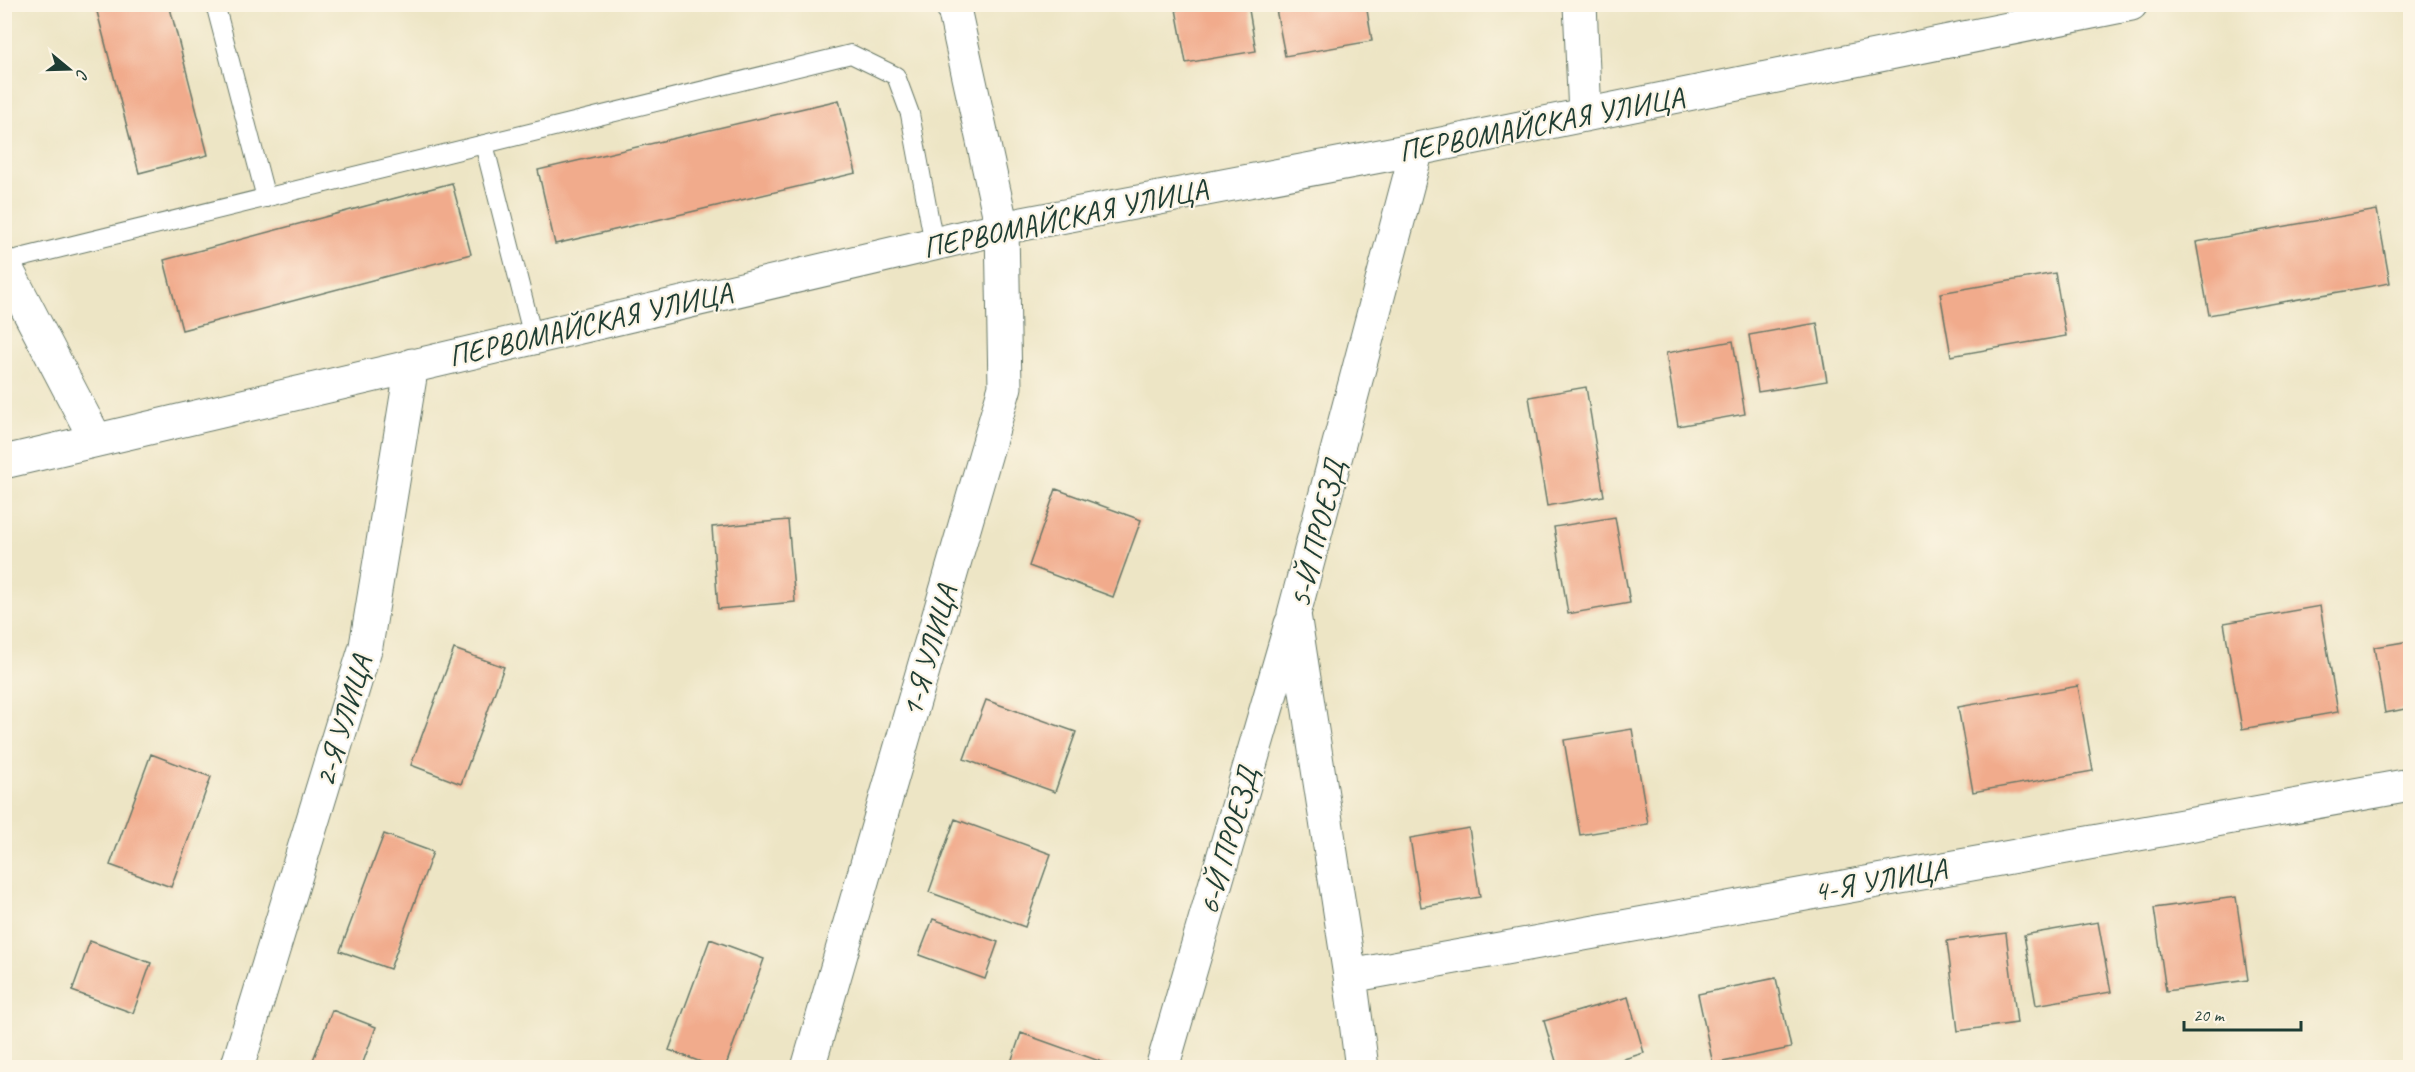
<svg xmlns="http://www.w3.org/2000/svg" width="2415" height="1072" font-family="Caveat,sans-serif">
  <style>
    .building { fill: #f1ab8c }
    .lines { fill: none; stroke-linecap: round; stroke-linejoin: round }
    .lane-casing { stroke: #677867; stroke-width: 20 }
    .street-casing { stroke: #677867; stroke-width: 35 }
    .lane { stroke: #fff; stroke-width: 18 }
    .street { stroke: #fff; stroke-width: 33 }
    .labels { text-anchor: middle; dominant-baseline: central; stroke-width: 4.5; stroke-linejoin: round; paint-order: stroke }
    .street-label { font-size: 30px; fill: #1f3d34; stroke: #fcf5e5 }
  </style>
  <rect width="100%" height="100%" fill="#fcf5e5"/>
  <filter id="ink" filterUnits="userSpaceOnUse"><feTurbulence type="fractalNoise" baseFrequency=".0167" numOctaves="2"/><feDisplacementMap in="SourceGraphic" scale="12" xChannelSelector="R" yChannelSelector="G"/><feConvolveMatrix kernelMatrix="1 2 1 2 8 2 1 2 1" color-interpolation-filters="sRGB"/></filter>
  <filter id="wash" filterUnits="userSpaceOnUse"><feTurbulence type="fractalNoise" baseFrequency=".008" numOctaves="4" result="noise"/><feDisplacementMap in="SourceGraphic" scale="24" xChannelSelector="R" yChannelSelector="G"/><feGaussianBlur stdDeviation="1.35" result="paint"/><feColorMatrix in="noise" values="0 0 0 0 0 0 0 0 0 0 0 0 0 0 0 0 0 1.4 0 .05"/><feComposite in="paint" operator="in"/></filter>
  <g filter="url(#wash)">
    <rect width="100%" height="100%" fill="#ede5c5"/>
    <g id="blocks">
      <path class="building" d="M 95,4 L 169,4 L 208,155 L 139,173 Z
        M 1175,4 L 1248,4 L 1256,51 L 1186,63 Z
        M 1275,4 L 1366,4 L 1372,41 L 1285,56 Z
        M 839,100 L 856,173 L 555,244 L 538,170 Z
        M 452,183 L 471,254 L 182,330 L 164,260 Z
        M 2377,210 L 2390,283 L 2209,315 L 2196,242 Z
        M 2055,273 L 2066,336 L 1951,356 L 1940,293 Z
        M 1817,323 L 1827,381 L 1758,392 L 1749,335 Z
        M 1733,341 L 1745,414 L 1678,426 L 1666,353 Z
        M 1586,387 L 1604,496 L 1547,506 L 1529,397 Z
        M 1056,489 L 1141,520 L 1113,597 L 1029,566 Z
        M 1615,517 L 1630,603 L 1568,614 L 1554,527 Z
        M 788,520 L 795,602 L 718,609 L 712,527 Z
        M 2320,606 L 2338,712 L 2242,729 L 2224,623 Z
        M 2410,641 L 2410,708 L 2385,713 L 2374,647 Z
        M 454,649 L 504,667 L 461,784 L 411,765 Z
        M 2078,686 L 2093,771 L 1973,792 L 1958,707 Z
        M 986,700 L 1076,732 L 1055,792 L 964,759 Z
        M 1632,729 L 1648,824 L 1580,835 L 1564,740 Z
        M 151,754 L 211,777 L 171,887 L 110,865 Z
        M 955,819 L 1051,854 L 1025,927 L 929,892 Z
        M 1469,828 L 1480,897 L 1421,907 L 1410,838 Z
        M 384,834 L 433,852 L 390,969 L 340,951 Z
        M 2236,897 L 2248,980 L 2166,991 L 2154,908 Z
        M 933,919 L 998,942 L 985,979 L 919,955 Z
        M 2098,922 L 2111,992 L 2036,1005 L 2024,935 Z
        M 2006,933 L 2017,1023 L 1958,1031 L 1947,941 Z
        M 710,939 L 764,959 L 725,1068 L 717,1068 L 669,1050 Z
        M 90,941 L 151,963 L 133,1013 L 72,991 Z
        M 1776,978 L 1791,1048 L 1713,1064 L 1698,994 Z
        M 1628,997 L 1644,1053 L 1594,1068 L 1558,1068 L 1544,1021 Z
        M 332,1010 L 376,1027 L 361,1068 L 310,1068 Z
        M 1021,1033 L 1116,1067 L 1116,1068 L 1009,1068 Z"/>
    </g>
  </g>
  <g filter="url(#ink)">
    <use href="#blocks" fill-opacity="0" stroke="#677867" stroke-width="1.5"/>
    <g class="lines">
      <defs>
        <path id="lane" d="M 215,4 L 266,198
          M 484,144 L 533,337
          M 4,262 L 851,54 L 896,76 L 910,114 L 934,244"/>
        <path id="street" d="M 1580,4 L 1585,115
          M 4,264 L 96,440
          M 4,462 L 1002,228 L 1417,149 L 2131,4
          M 1350,976 L 2410,785
          M 237,1068 L 366,646 L 412,365
          M 808,1068 L 1005,387 L 1002,228 L 953,4
          M 1162,1068 L 1291,624
          M 1362,1068 L 1350,976 L 1294,614 L 1417,149"/>
      </defs>
      <use href="#lane" class="lane-casing"/>
      <use href="#street" class="street-casing"/>
      <use href="#lane" class="lane"/>
      <use href="#street" class="street"/>
    </g>
  </g>
  <g class="labels">
    <g class="street-label">
      <text transform="translate(1541 124) rotate(-11)">ПЕРВОМАЙСКАЯ УЛИЦА</text>
      <text transform="translate(1065 218) rotate(-12)">ПЕРВОМАЙСКАЯ УЛИЦА</text>
      <text transform="translate(590 324) rotate(-13)">ПЕРВОМАЙСКАЯ УЛИЦА</text>
      <text transform="translate(1317 534) rotate(-76)">5-Й ПРОЕЗД</text>
      <text transform="translate(929 651) rotate(-74)">1-Я УЛИЦА</text>
      <text transform="translate(343 721) rotate(-73)">2-Я УЛИЦА</text>
      <text transform="translate(1228 841) rotate(-74)">6-Й ПРОЕЗД</text>
      <text transform="translate(1880 880) rotate(-10)">4-Я УЛИЦА</text>
    </g>
  </g>
  <rect width="2415" height="1072" fill="none" stroke="#fcf5e5" stroke-width="24"/>
  <g transform="translate(69 69) rotate(109)" stroke="#fcf5e5" stroke-width="4.5" paint-order="stroke">
  <path d="M0-4.5L10 22L0 15L-10 22Z" fill="#1f3d34"/>
  <text y="-9" font-size="16" font-weight="bold" text-anchor="middle" fill="#1f3d34">С</text>
  </g>
  <path d="M2184 1021v9h117v-9" fill="none" stroke="#1f3d34" stroke-width="3"/>
  <text x="2193" y="1021" font-size="18" fill="#1f3d34" stroke="#fcf5e5" stroke-width="4.5" paint-order="stroke">20 m</text>
</svg>
